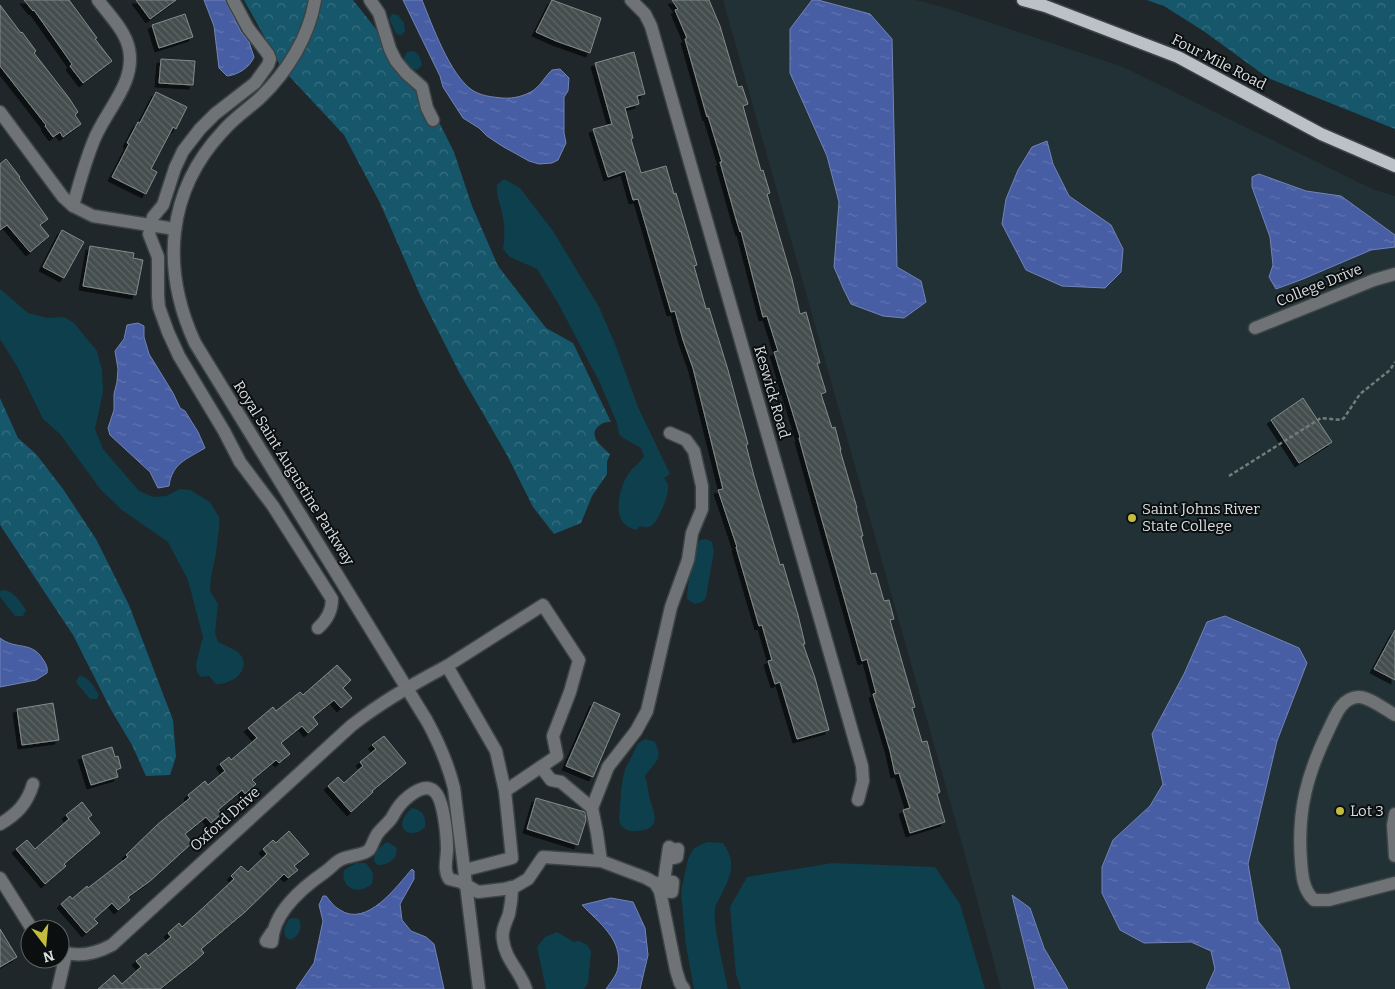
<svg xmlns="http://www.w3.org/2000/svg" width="1395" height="989" viewBox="0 0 1395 989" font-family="Bitter,serif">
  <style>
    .built { fill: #223136 }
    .green { fill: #0e3f4d }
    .forest { fill: url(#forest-crowns) }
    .water { fill: url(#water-ripples); stroke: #7384b6 }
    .building { fill: url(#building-back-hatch); stroke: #828c8d; filter: url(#shadow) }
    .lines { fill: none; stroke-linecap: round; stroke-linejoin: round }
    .minor-casing { stroke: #3d4447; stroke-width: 15 }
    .major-casing { stroke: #3d4447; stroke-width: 15 }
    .path { stroke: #747b7d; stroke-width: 2.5; stroke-dasharray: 4 2.5; stroke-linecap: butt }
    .minor { stroke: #707375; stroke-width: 12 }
    .major { stroke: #bbc1c6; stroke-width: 12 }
    .poi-dot { fill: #c3bd3e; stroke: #0c0f10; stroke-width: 2 }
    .labels { text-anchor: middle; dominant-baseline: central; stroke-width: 4; stroke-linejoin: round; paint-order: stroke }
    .street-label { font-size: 15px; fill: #d9dee0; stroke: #0c0f10 }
    .poi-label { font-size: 15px; fill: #d9dee0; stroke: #0c0f10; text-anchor: start }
  </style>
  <defs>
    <pattern id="forest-crowns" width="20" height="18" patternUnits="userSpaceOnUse" patternTransform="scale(1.25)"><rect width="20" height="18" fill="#17576b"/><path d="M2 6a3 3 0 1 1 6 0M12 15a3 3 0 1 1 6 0" fill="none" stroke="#386f80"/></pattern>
    <pattern id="water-ripples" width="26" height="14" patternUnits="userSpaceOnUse" patternTransform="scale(1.25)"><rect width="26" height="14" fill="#475da4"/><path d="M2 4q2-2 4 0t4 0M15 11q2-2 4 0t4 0" fill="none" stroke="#6174b0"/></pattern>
    <pattern id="building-back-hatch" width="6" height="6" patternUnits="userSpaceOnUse" patternTransform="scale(1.25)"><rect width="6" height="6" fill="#444d4d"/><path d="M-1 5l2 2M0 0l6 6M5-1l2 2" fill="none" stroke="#5e6666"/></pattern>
    <filter id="shadow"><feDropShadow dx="-4" dy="4" stdDeviation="0" flood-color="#0009"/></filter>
  </defs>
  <rect width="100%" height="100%" fill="#1f272a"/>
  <polygon class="built" points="723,0 916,0 949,9 1123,67 1372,189 1395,196 1395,989 1001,989 961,840"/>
  <g class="green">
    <polygon points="392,14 398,15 404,23 405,31 401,35 396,34 389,19"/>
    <path d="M414,51L419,55L422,65L417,70L410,69L404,60C405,53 407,51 414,51Z"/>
    <path d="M504,179L520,188L553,231L599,307L615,344L638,407L670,474L664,478C665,479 668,484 668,485C670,493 658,522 651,526C647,528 644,527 640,526L636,530C630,528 623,525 621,519C615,506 621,484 629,473C633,467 640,463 644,456L641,448L623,438L619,434L617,423L600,383L558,303L537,269L510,257L503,249C505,236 505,226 502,213C500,202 496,196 497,185Z"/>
    <path d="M0,289L28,313L48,318L64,317L74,323L97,351L102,370L103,392L95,429L103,449L139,491L153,497L166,496L180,489L190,490L210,502L219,517V528L216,553L211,577L210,591L218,604L215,633L218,642C226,646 237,649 242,657C250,673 229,685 216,684L209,676L201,677L197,672L196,664L203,637L188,580L168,542L122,510L101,490L60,434L43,419L18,368L0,339Z"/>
    <path d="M706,539L712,542L714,551L706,597C704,602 700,603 695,604L687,599C686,590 695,545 700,540Z"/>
    <path d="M5,590C14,592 21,602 26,610L23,616H15L0,597V591Z"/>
    <path d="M79,676C89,676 94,687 99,695L97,699H90L76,682Z"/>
    <path d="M646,739L655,742C664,760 654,762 645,776C647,782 648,789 649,796C652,809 665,830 637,831C630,832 625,830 620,824L619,819C621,803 620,786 625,770C626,765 630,761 632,756C636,748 636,742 646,739Z"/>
    <path d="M412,808C423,810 426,816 425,827C410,842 390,827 412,808Z"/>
    <path d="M387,842L396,847C399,859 388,865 378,865L374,861C374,851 380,847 387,842Z"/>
    <path d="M707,842L723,843C736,862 732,874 722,893C720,898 716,903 715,908C713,928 724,968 728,989H694L686,946L681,892L688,859L694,848Z"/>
    <path d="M356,863H366L373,873L372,884C358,896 340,888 344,870Z"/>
    <polygon points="833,863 935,867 960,904 985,989 741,989 736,975 730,907 747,877"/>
    <path d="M295,918L299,919C303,929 299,936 290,940L285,937L284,929L289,919Z"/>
    <polygon points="557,932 574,942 579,941 587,945 591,951 588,984 584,989 546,989 537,947 545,937"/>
  </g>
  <g class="forest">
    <path d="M244,0H309C302,23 295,46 280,65Z"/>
    <path d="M322,0H353L421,86L454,152L472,206L498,266L546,328L573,343L611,422C606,422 604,422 600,425C586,435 602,447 610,454L607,462V474L592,496L581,523L554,534L533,507L507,455L459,372L421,297L380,203L344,135L289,76C305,54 317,27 322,0Z"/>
    <polygon points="1147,0 1395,0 1395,129 1268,78 1205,32 1164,6"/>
    <polygon points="0,398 18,438 36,454 63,489 96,539 129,605 173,720 176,757 170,775 146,776 132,745 110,708 73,635 0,525"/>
  </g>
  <g class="water">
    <path d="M204,0H225L241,32L249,42L254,57C250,67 238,75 227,76L219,68L214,26Z"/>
    <path d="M403,0H422C432,25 450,75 472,90C481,96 492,97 502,98C513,99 525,96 534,90C541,85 546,75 552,70L560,69L569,78L568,91L564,97V133L566,143L558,160L552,163L539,164L529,161L502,146L487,136L479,128L463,118L443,87L440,76Z"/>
    <polygon points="812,0 818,0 870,14 892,39 897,267 921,281 926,302 904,318 883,316 851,304 844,290 834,267 839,202 827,156 790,73 790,29"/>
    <polygon points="1047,141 1053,164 1069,196 1111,225 1123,249 1121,272 1105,288 1062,286 1026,270 1002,224 1006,199 1018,170 1032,147"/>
    <polygon points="1259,174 1306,191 1341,196 1395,235 1395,247 1371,250 1303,279 1276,289 1269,277 1273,265 1270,237 1252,187 1252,177"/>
    <path d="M138,323L144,326V337L149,354L173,393L180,408L185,411L198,432L205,448C187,459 172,463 169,486L158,488L150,472L110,435L108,428L114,410V394L117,382L118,369L115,351L124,339L127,325Z"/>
    <polygon points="1225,616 1299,648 1307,663 1277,741 1248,864 1258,921 1280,949 1290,989 1206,989 1215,969 1211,951 1191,942 1144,943 1120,930 1102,893 1102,867 1113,840 1150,806 1163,784 1152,734 1184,674 1207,622"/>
    <path d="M0,638C15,650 31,641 42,658C46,664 48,667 47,673L36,680L0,687Z"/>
    <path d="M412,869L414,871V879L400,904L402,920L411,931L426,937L434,944L444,989H296L314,963L323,921L319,905L323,896H326C330,901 334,907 340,910C367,928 397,886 412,869Z"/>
    <polygon points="1012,895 1030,908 1044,948 1068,989 1035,989"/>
    <path d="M611,898L633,902L645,928L648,955L640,989H606C610,983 617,975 618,968C623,939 599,923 582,905Z"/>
  </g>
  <g class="building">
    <polygon points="24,0 69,0 97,38 95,39 112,61 83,83 70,66 72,64 34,10 33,11"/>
    <polygon points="136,0 176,0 150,19"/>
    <polygon points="552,0 601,18 590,53 556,41 536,32"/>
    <polygon points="672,0 709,0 720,26 738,87 742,86 748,104 743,106 761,171 763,170 770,193 767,194 792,279 800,314 806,312 820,363 817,363 826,392 821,394 832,428 835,427 841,450 840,450 857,508 856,508 863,536 861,536 871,574 876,573 884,601 889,600 894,619 890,620 915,707 912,708 922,742 927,741 940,792 937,794 945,822 910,833 903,810 910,808 899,773 895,774 890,751 873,694 876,693 867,659 862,661 856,640 807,467 799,438 800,437 774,352 778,351 767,316 763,317 741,231 740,232 736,219 720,162 722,162 708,116 707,117 685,39 687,38 675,10 678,9"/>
    <polygon points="0,5 21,33 22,32 36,51 34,53 69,98 78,112 75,115 81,124 63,137 60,132 53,137 45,126 46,125 0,66"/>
    <polygon points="185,14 193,37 159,48 152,25"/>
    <polygon points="634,52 645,94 637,96 639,104 625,108 633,138 631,139 641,173 666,166 674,194 676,193 697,265 694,266 706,309 709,308 728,370 748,444 746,445 754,476 780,565 783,564 798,615 805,644 803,644 815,678 829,730 797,739 780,682 775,684 768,661 772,660 762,625 759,626 736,547 737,547 718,490 723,489 693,368 683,340 675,311 671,312 638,199 633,200 625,171 608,177 593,129 612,124 595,63"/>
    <polygon points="161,59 195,61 193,85 159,83"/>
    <polygon points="156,92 187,107 176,129 173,127 151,169 157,172 146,194 112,177 129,144 127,143 138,122 140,123"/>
    <polygon points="6,159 20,177 19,178 48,219 40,225 49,236 30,252 7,225 0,230 0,164"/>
    <polygon points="62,230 84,242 64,278 43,267"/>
    <polygon points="90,246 134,253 133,258 143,260 136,295 83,286"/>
    <polygon points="1303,398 1332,442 1299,463 1271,420"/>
    <polygon points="1395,630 1395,680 1374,669"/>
    <polygon points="337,665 351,680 343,688 352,698 341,708 334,700 313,717 318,724 308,733 302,726 281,743 290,754 279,763 276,760 252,780 256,784 245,794 242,790 218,810 221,814 211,823 206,817 185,834 192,843 150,881 128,897 130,900 118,910 112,903 94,919 98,923 86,933 61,904 70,896 72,899 87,886 88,888 128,857 126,855 158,824 190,798 188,795 205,781 208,785 225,771 220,764 229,757 231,760 257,738 248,728 273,707 276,711 300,692 303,695"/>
    <polygon points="594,702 620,714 593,777 566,766"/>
    <polygon points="53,703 59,740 22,745 17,709"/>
    <polygon points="384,736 406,763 372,791 373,792 351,812 328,786 338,777 344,783 363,766 360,762 376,749 372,745"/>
    <polygon points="112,747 115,757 118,756 121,768 116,770 118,777 91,785 82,756"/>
    <polygon points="536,798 585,812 586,820 578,845 527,829"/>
    <polygon points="82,802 92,815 88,818 100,833 64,864 66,866 45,884 16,849 27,840 35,849 69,819 66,815"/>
    <polygon points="289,831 309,854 294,866 298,870 288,878 284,874 245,912 201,949 204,953 194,962 160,989 98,989 114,975 122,984 141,967 136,961 146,953 148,956 171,937 168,933 179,923 182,927 205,906 234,879 231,876 241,866 248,872 267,854 263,849 273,840 276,843"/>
    <polygon points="0,929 17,957 0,967"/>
  </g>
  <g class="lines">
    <g class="minor-casing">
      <g id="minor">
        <path d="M233,0L248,28L268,54L270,59L268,65L255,83L215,114L200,129L183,151L175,168L163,205L153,217L149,234L158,257V296L159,307L168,332L179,356L224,431L240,462L273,506L332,599C332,611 327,620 318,628"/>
        <path d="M315,0C309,37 287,72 260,98C248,109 234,118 223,131C166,192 161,269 195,343L427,721C439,743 448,764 454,788L479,989"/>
        <polyline points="370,0 379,13 390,49 396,61 406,73 422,87 427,108 433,120"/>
        <polyline points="631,0 645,14 651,26 862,766 863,781 858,800"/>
        <polyline points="0,112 63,197 73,206 93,216 175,229"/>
        <path d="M73,206C79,184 85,162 94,140C106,110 136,83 129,49C125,30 109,15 98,0"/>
        <polyline points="1255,328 1374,280 1395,274"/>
        <polyline points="447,666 543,605 579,660 570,692 553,736 557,756 505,791"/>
        <path d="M1395,715C1386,710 1368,696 1358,697C1341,698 1335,717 1329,729C1307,774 1297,811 1301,861C1302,875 1303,890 1314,900H1329L1395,883"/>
        <polyline points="541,767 551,780 561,782 592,808"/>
        <polyline points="1395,814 1393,825 1395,856"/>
        <path d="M0,824C17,814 27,804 33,784"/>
        <polyline points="601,861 597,833 592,808 608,767 636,731 647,711 671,607 688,560 692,533 702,509 702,486 694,451 686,440 670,433"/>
        <polyline points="0,878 32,929"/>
        <polyline points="669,884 668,887 666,888 665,884 671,884 670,890 665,890 662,884 668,881 673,882 672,892 660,891 659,883 664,881 669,847 671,848 670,858 674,858 675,850 678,849 677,857"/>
        <path d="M512,887C512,896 511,905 509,914C506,923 501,930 503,940C505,959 520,971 526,989"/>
        <path d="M272,932L266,941L272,942C273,912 302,888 325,872C331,868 334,863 340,860C349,855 362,856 369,850C373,845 374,838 378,833C382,828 387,824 391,819C393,816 395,812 397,809C403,800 423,781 434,791C444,799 447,837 447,849C447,860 443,869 449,879L461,882L478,892L504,889L516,886L528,879L543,857L601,861L646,878L655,883L660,891L676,970L680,983L684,989"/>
        <path d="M60,951C78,958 95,954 112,945L351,726C381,702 413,684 447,666L496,751L505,791L512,858L465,870"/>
        <polyline points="58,989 66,954"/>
      </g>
    </g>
    <g class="major-casing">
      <polyline id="major" points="1023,0 1045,6 1178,57 1321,134 1395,166"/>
    </g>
    <polyline class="path" points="1229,476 1321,418 1341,420 1344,418 1360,394 1390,370 1395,362"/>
    <use href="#minor" class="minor"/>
    <use href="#major" class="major"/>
  </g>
  <g class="poi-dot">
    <circle cx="1132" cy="518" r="5"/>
    <circle cx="1340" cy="811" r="5"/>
  </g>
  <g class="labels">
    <g class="street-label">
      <text transform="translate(1219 62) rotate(27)">Four Mile Road</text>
      <text transform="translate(1319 285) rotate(-22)">College Drive</text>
      <text transform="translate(772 392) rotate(74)">Keswick Road</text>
      <text transform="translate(294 473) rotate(58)">Royal Saint Augustine Parkway</text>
      <text transform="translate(225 819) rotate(-42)">Oxford Drive</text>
    </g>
    <g class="poi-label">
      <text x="1142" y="509">Saint Johns River<tspan x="1142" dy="17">State College</tspan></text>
      <text x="1350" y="811">Lot 3</text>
    </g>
  </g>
  <g transform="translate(45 944) rotate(164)"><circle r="24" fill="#0c0f10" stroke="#5e6263"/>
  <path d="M0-4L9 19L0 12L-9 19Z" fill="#c3bd3e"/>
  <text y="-8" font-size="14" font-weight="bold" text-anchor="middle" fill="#d9dee0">N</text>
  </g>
</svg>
